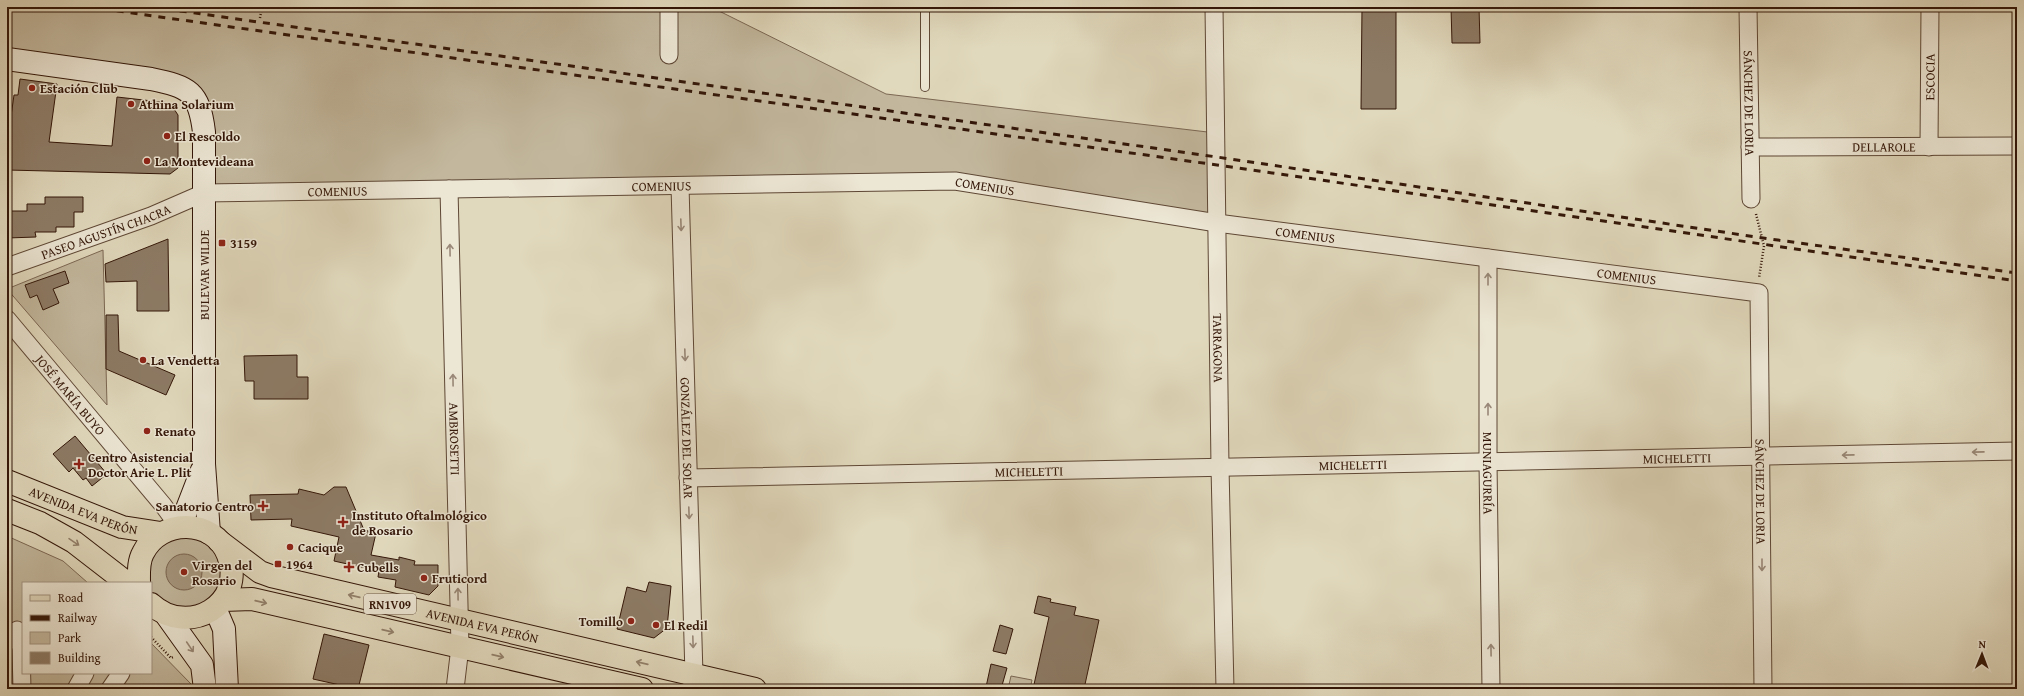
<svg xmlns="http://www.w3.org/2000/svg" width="2024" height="696" viewBox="0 0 2024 696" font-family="'Gentium Book Plus',serif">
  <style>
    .green { fill: #c3b89e; stroke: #7b6753 }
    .water { fill: #a6977f; stroke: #78634f }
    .building { fill: #8d7b66; stroke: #331608 }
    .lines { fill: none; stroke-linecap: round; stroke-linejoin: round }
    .lane-casing { stroke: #5e4735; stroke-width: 10 }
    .street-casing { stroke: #5e4735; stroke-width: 19 }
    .secondary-casing { stroke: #331608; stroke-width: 24 }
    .primary-casing { stroke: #331608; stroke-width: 24 }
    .path { stroke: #331608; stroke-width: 2.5; stroke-dasharray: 1 2; stroke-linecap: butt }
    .lane { stroke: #ece6d4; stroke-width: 8 }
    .street { stroke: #ece6d4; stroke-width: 17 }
    .secondary { stroke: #ece6d4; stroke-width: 22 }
    .primary { stroke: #e1d9bd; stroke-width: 22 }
    .rail { stroke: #331608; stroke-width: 3; stroke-dasharray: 7 7; stroke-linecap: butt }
    .oneway { stroke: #998878 }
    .oneway2 { stroke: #93816c }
    .poi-dot { fill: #8f2418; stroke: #ece6d4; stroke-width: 1.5 }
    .labels { text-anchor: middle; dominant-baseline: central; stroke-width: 3; stroke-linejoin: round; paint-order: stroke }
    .shield { fill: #ece6d4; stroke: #6a5445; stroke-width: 1 }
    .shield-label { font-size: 12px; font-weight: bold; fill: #331608 }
    .street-label { font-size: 13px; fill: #331608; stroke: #ece6d4 }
    .poi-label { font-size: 13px; font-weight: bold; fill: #331608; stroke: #ece6d4; text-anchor: start }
  </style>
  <rect width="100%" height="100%" fill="#e1d9bd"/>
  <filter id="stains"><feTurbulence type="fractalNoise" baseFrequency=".005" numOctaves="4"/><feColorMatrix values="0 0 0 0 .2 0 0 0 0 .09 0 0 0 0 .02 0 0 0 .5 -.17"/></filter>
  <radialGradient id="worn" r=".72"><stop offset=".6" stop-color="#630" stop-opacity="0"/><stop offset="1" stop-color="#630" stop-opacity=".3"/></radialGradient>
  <g class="green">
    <polygon points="7,7 711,7 886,94 1216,133 1217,223 955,181 204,193 196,99 7,59"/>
    <polygon points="103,250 107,405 7,289"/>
    <polygon points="195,527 232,570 199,617 151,604 151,583 139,583 143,553"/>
    <polygon points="7,536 63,561 88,583 23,583 23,673 151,673 151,643 191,684 191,689 7,689"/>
    <polygon points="1011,676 1032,680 1030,689 1008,689"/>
  </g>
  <circle class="water" cx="184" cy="572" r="18"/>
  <g class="building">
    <polygon points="1362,7 1396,7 1396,109 1361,109"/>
    <polygon points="1451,7 1479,7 1480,43 1452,43"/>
    <polygon points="20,79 57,84 49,142 112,146 117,97 170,103 178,115 178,168 170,174 7,170 7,145 14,95 18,95"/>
    <polygon points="45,197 83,197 83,212 74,212 74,227 56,227 56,232 35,232 36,237 7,238 8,211 27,211 27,204 45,204"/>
    <polygon points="168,239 169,311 137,311 137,281 106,282 105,264"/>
    <polygon points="65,271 69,283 53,289 59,303 43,310 37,295 30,298 25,285"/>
    <polygon points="106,315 118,315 119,351 175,375 166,395 106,369"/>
    <polygon points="297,355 297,377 308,377 308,399 254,399 254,381 245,381 244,356"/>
    <polygon points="75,436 107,474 92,486 86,478 83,480 73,468 69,472 53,454"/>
    <polygon points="334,487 346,487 364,530 376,533 371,555 399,560 399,557 415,561 414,565 438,565 438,586 429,595 395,587 396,580 378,577 379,571 334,561 339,537 291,526 292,519 251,520 250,495 298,494 299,489 324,495"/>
    <polygon points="649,582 671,586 667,628 654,638 617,629 627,587 646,592"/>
    <polygon points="1038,596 1051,599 1050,602 1076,607 1074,615 1099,620 1084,689 1033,689 1049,617 1034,613"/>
    <polygon points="1000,625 1013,629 1006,654 993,651"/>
    <polygon points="324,634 369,645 358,689 313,679"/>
    <polygon points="991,664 1007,668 1001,689 986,687"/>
  </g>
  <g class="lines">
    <g class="lane-casing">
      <polyline id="lane" points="925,7 925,87"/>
    </g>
    <g class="street-casing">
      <g id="street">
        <polyline points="669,7 669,55"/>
        <path id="s1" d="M1214,7L1220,467L1225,689"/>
        <path id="s2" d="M1748,7L1751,199"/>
        <path id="s3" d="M1750,147L2017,146"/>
        <path id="s4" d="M1929,147L1930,7"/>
        <path id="s5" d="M680,186L694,675L691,689"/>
        <path id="s6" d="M449,189L460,647L455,689"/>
        <path id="s7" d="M1488,258V462L1491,689"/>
        <path id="s8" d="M7,267L151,216L204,193L955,181L1217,223L1759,293L1763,689"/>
        <path id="s9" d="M7,319L163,505L179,527"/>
        <path id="s10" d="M688,478L2017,451"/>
        <polyline points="17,630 21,649 22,689"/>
        <polyline points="76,689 85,673"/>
        <polyline points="110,689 121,673"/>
      </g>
    </g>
    <g class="secondary-casing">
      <g id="secondary">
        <path d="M7,59L151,79C189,87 199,91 204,132V464L209,533"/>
        <polyline points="180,527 202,470"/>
        <polyline points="215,608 224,629 227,689"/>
        <polyline points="167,616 202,665 205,689"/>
      </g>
    </g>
    <g class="primary-casing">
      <g id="primary">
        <path id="s11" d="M7,481L122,527L161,533"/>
        <polyline points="7,510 40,523 74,542 127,583"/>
        <path id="s12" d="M219,541L260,572L271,576L755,689"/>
        <path d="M139,583C139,573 138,562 143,553C160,518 214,518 228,555C247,604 188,638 151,604"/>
        <polyline points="223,600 252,599 642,689"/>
      </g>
    </g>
    <g class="path">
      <polyline points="260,18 262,7"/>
      <polyline points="1756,214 1764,246 1759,278"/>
      <polyline points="151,637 171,658 173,657"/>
    </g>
    <use href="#lane" class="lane"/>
    <use href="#street" class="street"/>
    <use href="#secondary" class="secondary"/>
    <use href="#primary" class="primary"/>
    <g class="rail">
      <polyline points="89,7 1217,165 2017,281"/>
      <polyline points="152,7 1217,157 1763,238 2017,273"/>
    </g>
  </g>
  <defs><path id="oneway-shaft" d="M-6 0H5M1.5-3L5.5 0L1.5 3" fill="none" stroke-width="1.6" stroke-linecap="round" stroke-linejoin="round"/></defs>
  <g class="oneway">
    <use href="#oneway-shaft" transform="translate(681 225) rotate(88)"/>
    <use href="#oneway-shaft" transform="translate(450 250) rotate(-91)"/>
    <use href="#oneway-shaft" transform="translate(1488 279) rotate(-90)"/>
    <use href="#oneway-shaft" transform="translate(685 355) rotate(88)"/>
    <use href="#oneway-shaft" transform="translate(453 380) rotate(-91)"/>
    <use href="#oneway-shaft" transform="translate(1488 409) rotate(-90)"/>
    <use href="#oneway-shaft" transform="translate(1978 452) rotate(179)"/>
    <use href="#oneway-shaft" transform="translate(1848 455) rotate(179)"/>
    <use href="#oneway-shaft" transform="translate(689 513) rotate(88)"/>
    <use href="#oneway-shaft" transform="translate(1762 565) rotate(90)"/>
    <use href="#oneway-shaft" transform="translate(458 594) rotate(-91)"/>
    <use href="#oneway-shaft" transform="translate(693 642) rotate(88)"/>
    <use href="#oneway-shaft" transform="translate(190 647) rotate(56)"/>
    <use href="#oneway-shaft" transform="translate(1491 650) rotate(-91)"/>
  </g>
  <g class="oneway2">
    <use href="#oneway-shaft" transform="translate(74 542) rotate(34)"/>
    <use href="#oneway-shaft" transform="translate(354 596) rotate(-167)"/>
    <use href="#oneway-shaft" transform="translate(261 602) rotate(13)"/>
    <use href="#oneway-shaft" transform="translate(388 631) rotate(13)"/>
    <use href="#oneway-shaft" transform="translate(498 656) rotate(13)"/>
    <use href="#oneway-shaft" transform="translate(642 663) rotate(-167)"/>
  </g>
  <g class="poi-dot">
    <circle cx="32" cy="88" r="4"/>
    <circle cx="131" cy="104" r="4"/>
    <circle cx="167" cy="136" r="4"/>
    <circle cx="147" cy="161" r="4"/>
    <rect x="218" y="239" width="8" height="8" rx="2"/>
    <circle cx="143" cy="360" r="4"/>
    <circle cx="147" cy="431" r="4"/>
    <path d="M77 458h4v4h4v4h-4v4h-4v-4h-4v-4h4z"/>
    <path d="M261 500h4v4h4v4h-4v4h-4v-4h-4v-4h4z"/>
    <path d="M341 516h4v4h4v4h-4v4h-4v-4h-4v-4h4z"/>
    <circle cx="290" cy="547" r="4"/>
    <rect x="274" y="560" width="8" height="8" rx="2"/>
    <path d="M347 561h4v4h4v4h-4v4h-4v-4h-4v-4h4z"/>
    <circle cx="184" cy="572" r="4"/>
    <circle cx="424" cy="578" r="4"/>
    <circle cx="631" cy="621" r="4"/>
    <circle cx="656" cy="625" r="4"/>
  </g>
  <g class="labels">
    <rect class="shield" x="364" y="594" width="52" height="20" rx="3"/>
    <g class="shield-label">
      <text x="390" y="604">RN1V09</text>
    </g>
    <g class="street-label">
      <text stroke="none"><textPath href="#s4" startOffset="70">ESCOCIA</textPath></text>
      <text stroke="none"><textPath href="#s2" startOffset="96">SÁNCHEZ DE LORIA</textPath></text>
      <text stroke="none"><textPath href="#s3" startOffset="134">DELLAROLE</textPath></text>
      <text stroke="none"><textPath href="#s8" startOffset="668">COMENIUS</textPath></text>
      <text stroke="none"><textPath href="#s8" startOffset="992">COMENIUS</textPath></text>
      <text stroke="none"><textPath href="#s8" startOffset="344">COMENIUS</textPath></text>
      <text stroke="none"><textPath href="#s8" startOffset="105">PASEO AGUSTÍN CHACRA</textPath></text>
      <text stroke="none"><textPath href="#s8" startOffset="1316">COMENIUS</textPath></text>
      <text transform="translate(204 275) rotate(-90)">BULEVAR WILDE</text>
      <text stroke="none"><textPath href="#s8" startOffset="1640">COMENIUS</textPath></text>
      <text stroke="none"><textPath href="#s1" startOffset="341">TARRAGONA</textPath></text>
      <text stroke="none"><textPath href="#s9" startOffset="99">JOSÉ MARÍA BUYO</textPath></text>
      <text stroke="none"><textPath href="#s5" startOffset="252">GONZÁLEZ DEL SOLAR</textPath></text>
      <text stroke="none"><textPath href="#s6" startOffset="250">AMBROSETTI</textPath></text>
      <text stroke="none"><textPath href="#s10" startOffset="989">MICHELETTI</textPath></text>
      <text stroke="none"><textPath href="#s10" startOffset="665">MICHELETTI</textPath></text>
      <text stroke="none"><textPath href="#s10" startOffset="341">MICHELETTI</textPath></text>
      <text stroke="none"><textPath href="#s7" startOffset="215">MUNIAGURRÍA</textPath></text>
      <text stroke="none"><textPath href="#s8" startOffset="1972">SÁNCHEZ DE LORIA</textPath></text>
      <text stroke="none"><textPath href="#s11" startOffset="82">AVENIDA EVA PERÓN</textPath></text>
      <text stroke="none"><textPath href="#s12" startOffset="280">AVENIDA EVA PERÓN</textPath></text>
    </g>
    <g class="poi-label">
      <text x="40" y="88">Estación Club</text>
      <text x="139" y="104">Athina Solarium</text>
      <text x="175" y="136">El Rescoldo</text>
      <text x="155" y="161">La Montevideana</text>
      <text x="230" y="243">3159</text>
      <text x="151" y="360">La Vendetta</text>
      <text x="155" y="431">Renato</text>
      <text x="88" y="457">Centro Asistencial<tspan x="88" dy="15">Doctor Arie L. Plit</tspan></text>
      <text x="254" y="506" text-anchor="end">Sanatorio Centro</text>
      <text x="352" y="515">Instituto Oftalmológico<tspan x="352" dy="15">de Rosario</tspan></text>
      <text x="298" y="547">Cacique</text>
      <text x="286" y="564">1964</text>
      <text x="192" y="565">Virgen del<tspan x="192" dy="15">Rosario</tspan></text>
      <text x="357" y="567">Cubells</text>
      <text x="432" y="578">Fruticord</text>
      <text x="623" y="621" text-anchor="end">Tomillo</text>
      <text x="664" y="625">El Redil</text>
    </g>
  </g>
  <rect width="2024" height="696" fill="none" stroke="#e1d9bd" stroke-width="24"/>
  <rect x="8" y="8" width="2008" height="680" fill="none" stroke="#331608" stroke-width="2"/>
  <rect x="12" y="12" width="2000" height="672" fill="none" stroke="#331608"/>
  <rect x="22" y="582" width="130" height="92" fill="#ece6d4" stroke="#a29382"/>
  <rect x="30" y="595" width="20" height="6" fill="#e1d9bd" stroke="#a29382"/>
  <text x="58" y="602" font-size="12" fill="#331608">Road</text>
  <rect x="30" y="615" width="20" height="6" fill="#331608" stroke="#a29382"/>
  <text x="58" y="622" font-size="12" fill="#331608">Railway</text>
  <rect x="30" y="632" width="20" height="12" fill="#c3b89e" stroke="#a29382"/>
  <text x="58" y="642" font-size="12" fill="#331608">Park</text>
  <rect x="30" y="652" width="20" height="12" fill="#8d7b66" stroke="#a29382"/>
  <text x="58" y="662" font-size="12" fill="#331608">Building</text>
  <g transform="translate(1982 654) rotate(1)" stroke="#ece6d4" stroke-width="3" paint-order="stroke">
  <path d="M0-3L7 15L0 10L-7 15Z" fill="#331608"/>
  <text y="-6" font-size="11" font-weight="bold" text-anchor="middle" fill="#331608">N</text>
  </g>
  <rect width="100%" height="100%" filter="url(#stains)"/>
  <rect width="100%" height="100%" fill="url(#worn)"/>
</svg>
